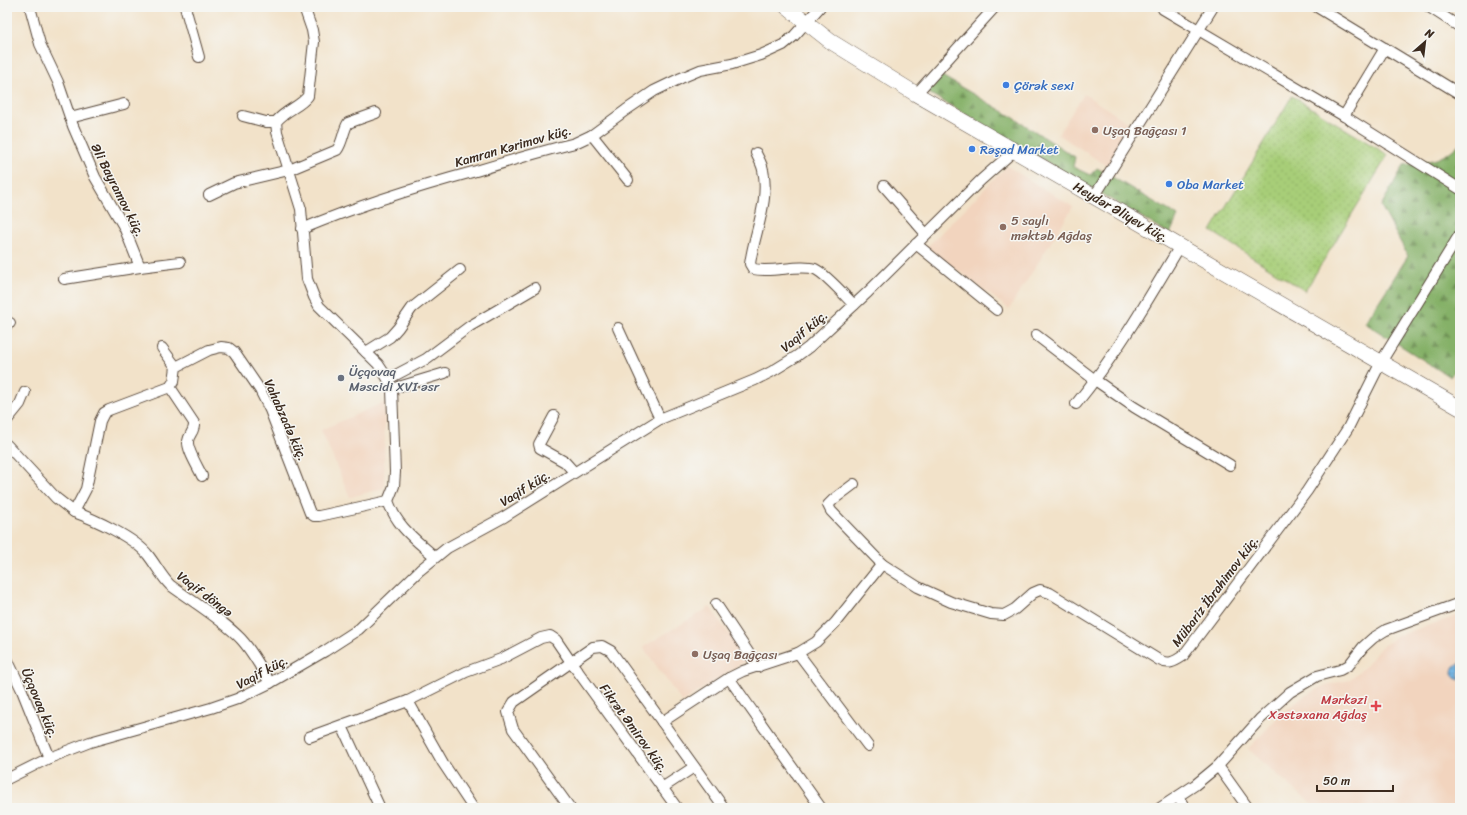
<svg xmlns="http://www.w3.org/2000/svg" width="1467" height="815" viewBox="0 0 1467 815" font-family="Sriracha,sans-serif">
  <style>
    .built { fill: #f2d4be }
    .green { fill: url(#green-dots); stroke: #717c4b }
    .forest { fill: url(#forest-firs); stroke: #606e43 }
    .water { fill: url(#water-rules); stroke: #546e80 }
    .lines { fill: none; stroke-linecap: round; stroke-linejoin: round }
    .minor-casing { stroke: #564638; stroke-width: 12 }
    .secondary-casing { stroke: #564638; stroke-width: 16 }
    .minor { stroke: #fff; stroke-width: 10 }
    .secondary { stroke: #fff; stroke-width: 15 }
    .shop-dot { fill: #3f7fe0; stroke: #f6f6f2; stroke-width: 1.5 }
    .education-dot { fill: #8d6e63; stroke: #f6f6f2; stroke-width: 1.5 }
    .worship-dot { fill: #6b7280; stroke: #f6f6f2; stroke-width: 1.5 }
    .health-dot { fill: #e0444e; stroke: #f6f6f2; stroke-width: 1.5 }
    .labels { text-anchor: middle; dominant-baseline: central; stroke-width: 3; stroke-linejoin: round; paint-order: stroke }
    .shop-label { font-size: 13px; fill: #366cbe; stroke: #f6f6f2; text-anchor: start }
    .education-label { font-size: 13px; fill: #785e54; stroke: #f6f6f2; text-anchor: start }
    .street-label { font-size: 13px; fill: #3b2a1e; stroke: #f6f6f2 }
    .worship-label { font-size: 13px; fill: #5b616d; stroke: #f6f6f2; text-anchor: start }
    .health-label { font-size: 13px; fill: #be3a42; stroke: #f6f6f2; text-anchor: end }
  </style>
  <defs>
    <pattern id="green-dots" width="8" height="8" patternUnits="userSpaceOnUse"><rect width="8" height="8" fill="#a7ce78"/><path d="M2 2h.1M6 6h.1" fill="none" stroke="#91b167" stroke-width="1.8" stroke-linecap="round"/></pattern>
    <pattern id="forest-firs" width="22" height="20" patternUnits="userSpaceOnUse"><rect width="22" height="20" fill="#85b168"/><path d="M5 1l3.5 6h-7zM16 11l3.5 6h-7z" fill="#6e9055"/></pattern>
    <pattern id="water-rules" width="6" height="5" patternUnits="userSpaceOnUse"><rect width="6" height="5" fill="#6cb1e2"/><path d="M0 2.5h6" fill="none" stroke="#5a90b7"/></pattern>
  </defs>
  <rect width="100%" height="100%" fill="#f6f6f2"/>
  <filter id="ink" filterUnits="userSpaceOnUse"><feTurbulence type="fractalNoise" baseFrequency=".025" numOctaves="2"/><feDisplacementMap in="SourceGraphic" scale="8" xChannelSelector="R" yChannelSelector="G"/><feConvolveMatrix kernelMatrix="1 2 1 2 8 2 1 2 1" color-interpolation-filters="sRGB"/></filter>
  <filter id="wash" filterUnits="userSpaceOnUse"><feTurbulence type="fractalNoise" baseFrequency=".012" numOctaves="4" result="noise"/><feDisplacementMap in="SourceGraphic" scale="16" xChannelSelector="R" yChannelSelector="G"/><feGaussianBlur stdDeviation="0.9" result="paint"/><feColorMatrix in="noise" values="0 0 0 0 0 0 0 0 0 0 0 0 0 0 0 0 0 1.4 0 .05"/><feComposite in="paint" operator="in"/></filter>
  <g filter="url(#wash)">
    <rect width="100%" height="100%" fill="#f2e2c9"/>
    <g class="built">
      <polygon points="1084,94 1132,125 1107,166 1058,134"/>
      <polygon points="1007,166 1073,207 1009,309 927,247"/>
      <polygon points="385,402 384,488 350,497 321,430"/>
      <polygon points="710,607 747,660 682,702 643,647"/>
      <polygon points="1460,615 1460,808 1316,808 1248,749 1279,716 1303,697 1326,685 1349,680 1367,665 1380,648 1397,636"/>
    </g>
    <polygon class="green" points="1292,96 1388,155 1305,291 1211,231"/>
    <g class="forest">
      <polygon points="942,76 1011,116 1075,157 1073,167 1090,175 1097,168 1178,216 1170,234 927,92"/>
      <path d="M1460,143V362L1450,377L1365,323L1408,256L1381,206L1404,165C1429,161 1441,162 1460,143Z"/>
    </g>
    <path class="water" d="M1460,663V680C1452,679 1450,672 1454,666Z"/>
  </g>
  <g filter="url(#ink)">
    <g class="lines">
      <g class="minor-casing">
        <g id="minor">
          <polyline points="30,7 40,44 58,82 73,126 95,177 124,227 140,267 64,279"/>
          <polyline points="185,7 199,57"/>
          <path d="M304,7L312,30L314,42L308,96C300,107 285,110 276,122L277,132L301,209L307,279L314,297L319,306L378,364L388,379L392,389L395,472L394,486L388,501C397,527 415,539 435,557"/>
          <polyline points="1317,7 1460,94"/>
          <polyline points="1429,7 1460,27"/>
          <polyline points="1163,9 1344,116 1460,189"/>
          <polyline points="916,94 995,7"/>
          <polyline points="243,116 266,122 276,122"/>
          <polyline points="1344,116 1385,48"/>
          <polyline points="70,118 124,104"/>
          <polyline points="592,135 628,180"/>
          <path d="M756,153C758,158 762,164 763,170C770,201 754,233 750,264L753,269C772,273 800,264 815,269C826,274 845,296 854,305"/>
          <polyline points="884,186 926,234"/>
          <path d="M209,195L234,183L289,170L337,150C343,142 343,131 348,123L376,113"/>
          <polyline points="1094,197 1213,7"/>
          <path d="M302,229C359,205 417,187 476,171C509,161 542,151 575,143L592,135L626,110L654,91L681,78L700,70L732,64L761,55L783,45L794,36L820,7"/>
          <polyline points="916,244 997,310"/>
          <polyline points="140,267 180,262"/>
          <polyline points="7,323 10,323"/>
          <polyline points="618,328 660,419"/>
          <polyline points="1036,335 1095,380 1134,407 1230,465"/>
          <polyline points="162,348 176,367"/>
          <polyline points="366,352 390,337 398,328 412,308 460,270"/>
          <polyline points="388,379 426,359 470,326 535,288"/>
          <path d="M170,387L194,423C195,431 189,434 188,441C187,450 198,467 202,476"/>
          <polyline points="392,389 445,373"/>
          <path d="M1076,404C1116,355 1148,300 1180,246"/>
          <polyline points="554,416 539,444 540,448 565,462 574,472"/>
          <polyline points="7,420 20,404 25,392"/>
          <polyline points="7,445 56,498 74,512 86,489 100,421 104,413 109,410 170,387 174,381 176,367 209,350 221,347 229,348 234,352 260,390 270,410 310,513 314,516 319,516 388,501"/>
          <polyline points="854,484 834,499 828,505 831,511 882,564"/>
          <path d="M74,512C94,519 135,538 148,555C156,565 161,576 170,585C193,602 222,619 241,639C253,652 261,668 270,683"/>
          <polyline points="716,604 758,667"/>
          <polyline points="798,653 868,746"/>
          <polyline points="7,659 21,688 49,758"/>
          <polyline points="729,678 821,808"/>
          <polyline points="408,701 443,763 473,808"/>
          <path d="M662,722L729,678L743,671L798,653L816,642L835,623L882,564L918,587L951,602L991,614L1004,615L1015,609L1033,593L1040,590L1050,593L1159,660C1169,665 1174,662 1183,656L1307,491L1348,428L1381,362L1460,234"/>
          <polyline points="342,726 380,808"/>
          <polyline points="309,737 408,701 466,672 501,659 541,638 550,636 556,640 571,662 677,808"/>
          <polyline points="1218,766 1248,808"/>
          <polyline points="7,779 49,758 90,742 211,708 237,699 270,683 325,651 359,629 420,570 447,548 504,517 660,419 755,380 771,372 797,356 809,347 868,292 981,180 1015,150"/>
          <polyline points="662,788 694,767"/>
          <polyline points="1178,797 1185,808"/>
          <polyline points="570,808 513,729 508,712 514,702 593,647 602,646 611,651 724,808"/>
          <polyline points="1160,808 1195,785 1218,766 1260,719 1290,692 1317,676 1340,670 1349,665 1363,647 1373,638 1386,630 1460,603"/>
        </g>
      </g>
      <g class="secondary-casing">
        <polyline id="secondary" points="787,7 830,41 916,94 1460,408"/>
      </g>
      <use href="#minor" class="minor"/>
      <use href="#secondary" class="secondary"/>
    </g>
  </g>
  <g class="shop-dot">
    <circle cx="1006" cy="85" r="4"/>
    <circle cx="972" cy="149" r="4"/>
    <circle cx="1169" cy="184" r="4"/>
  </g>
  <g class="education-dot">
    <circle cx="1095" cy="130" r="4"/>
    <circle cx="1003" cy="227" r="4"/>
    <circle cx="695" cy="654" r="4"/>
  </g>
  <circle class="worship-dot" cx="341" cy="378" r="4"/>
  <path class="health-dot" d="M1374 700h4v4h4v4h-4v4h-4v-4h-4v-4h4z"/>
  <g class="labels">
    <g class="shop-label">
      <text x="1014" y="85">Çörək sexi</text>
      <text x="980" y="149">Rəşad Market</text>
      <text x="1177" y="184">Oba Market</text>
    </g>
    <g class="education-label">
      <text x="1103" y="130">Uşaq Bağçası 1</text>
      <text x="1011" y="220">5 saylı<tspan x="1011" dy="15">məktəb Ağdaş</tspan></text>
      <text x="703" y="654">Uşaq Bağçası</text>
    </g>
    <g class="street-label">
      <text transform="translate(513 146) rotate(-16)">Kamran Kərimov küç.</text>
      <text transform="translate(118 190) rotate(63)">Əli Bayramov küç.</text>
      <text transform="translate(1121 212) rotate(30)">Heydər Əliyev küç.</text>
      <text transform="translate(804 331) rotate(-40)">Vaqif küç.</text>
      <text transform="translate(286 420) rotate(66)">Vahabzadə küç.</text>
      <text transform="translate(525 488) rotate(-32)">Vaqif küç.</text>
      <text transform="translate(1215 591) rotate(-53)">Mübariz İbrahimov küç.</text>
      <text transform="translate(205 594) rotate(37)">Vaqif döngə</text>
      <text transform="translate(262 672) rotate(-28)">Vaqif küç.</text>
      <text transform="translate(40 703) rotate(67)">Üçqovaq küç.</text>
      <text transform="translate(634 728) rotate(54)">Fikrət Əmirov küç.</text>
    </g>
    <g class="worship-label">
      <text x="349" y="371">Üçqovaq<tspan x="349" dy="15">Məscidi XVI əsr</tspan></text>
    </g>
    <g class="health-label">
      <text x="1367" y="699">Mərkəzi<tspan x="1367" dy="15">Xəstəxana Ağdaş</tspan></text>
    </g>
  </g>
  <rect width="1467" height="815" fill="none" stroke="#f6f6f2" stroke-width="24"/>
  <g transform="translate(1425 42) rotate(28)" stroke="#f6f6f2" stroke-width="3" paint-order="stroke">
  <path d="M0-3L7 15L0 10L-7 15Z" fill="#3b2a1e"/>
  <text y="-6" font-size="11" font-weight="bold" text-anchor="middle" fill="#3b2a1e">N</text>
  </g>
  <path d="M1317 785v6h76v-6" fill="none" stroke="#3b2a1e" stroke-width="2"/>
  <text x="1323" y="785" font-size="12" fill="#3b2a1e" stroke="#f6f6f2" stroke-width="3" paint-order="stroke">50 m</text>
</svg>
